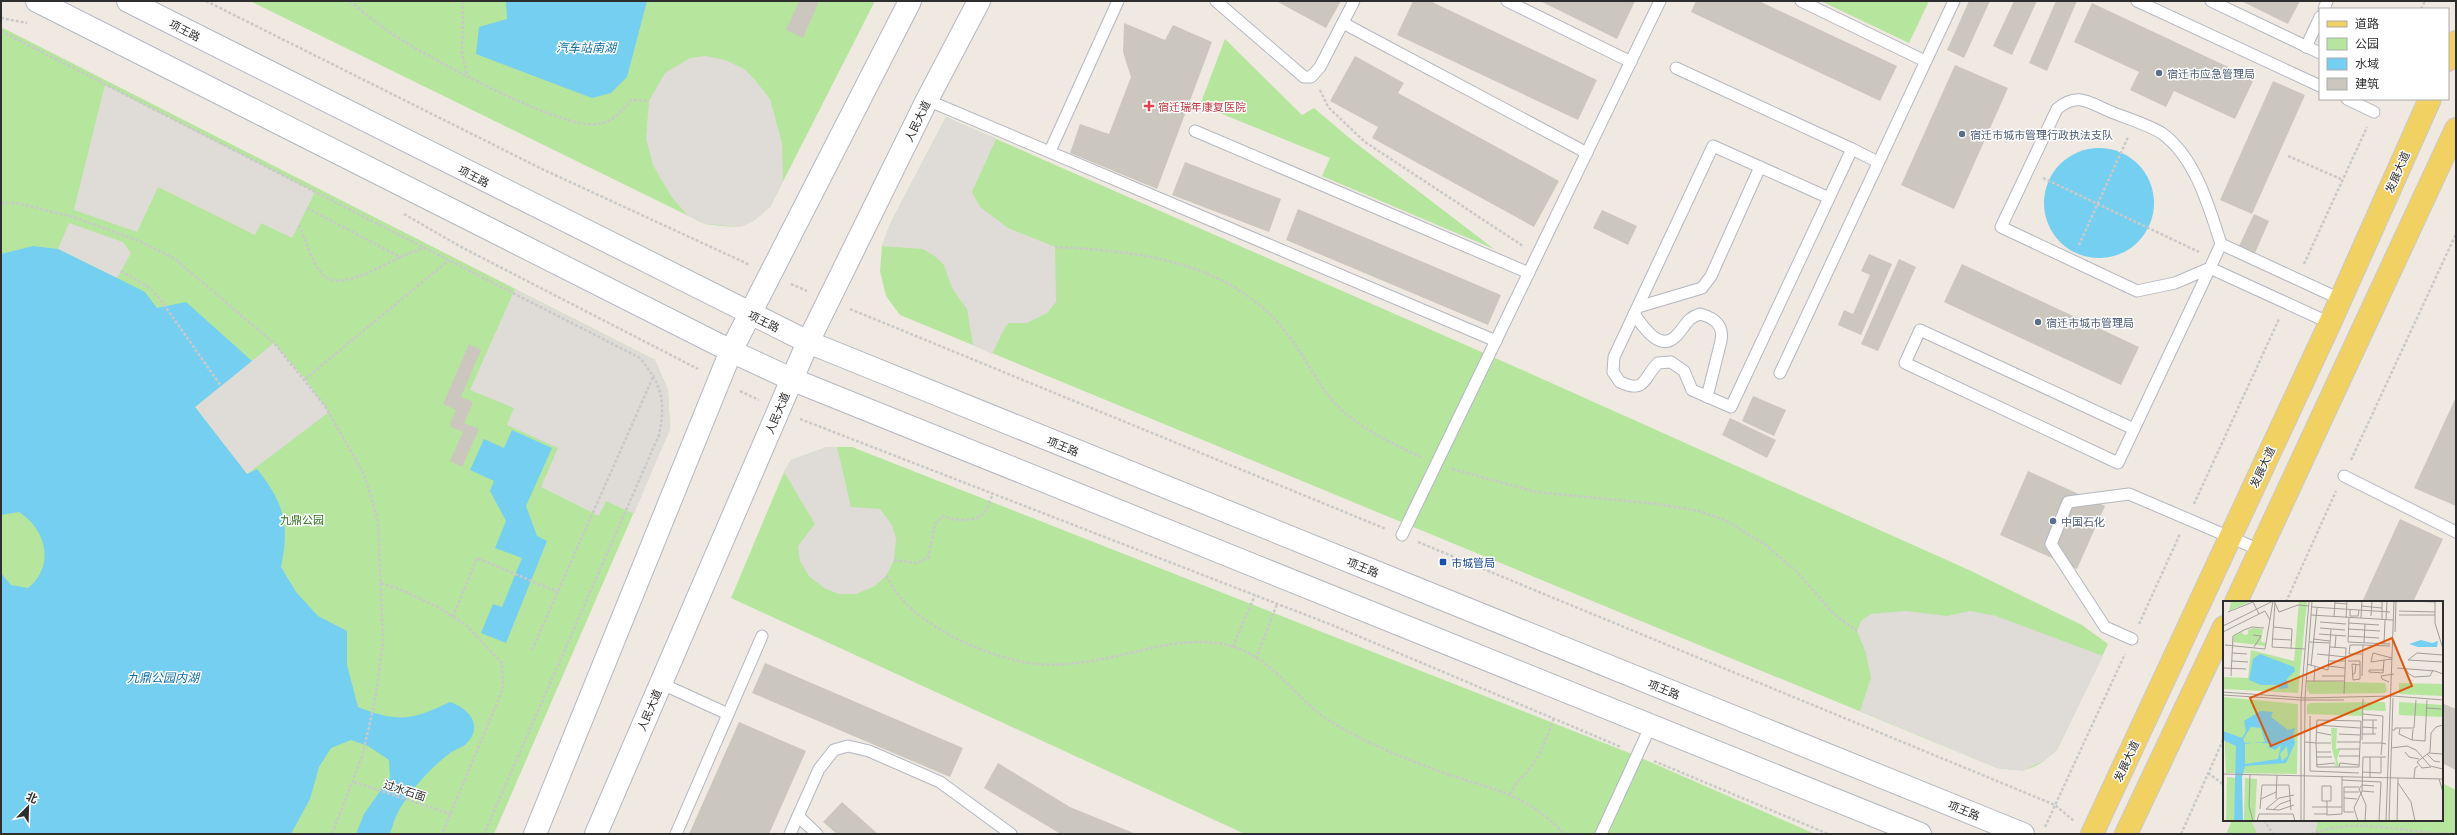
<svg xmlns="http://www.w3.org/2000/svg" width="2457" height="835" viewBox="0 0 2457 835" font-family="Commissioner,'Noto Sans SC',sans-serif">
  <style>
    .green { fill: #b6e59e }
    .plaza { fill: #dfdcd8 }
    .water { fill: #75cff0 }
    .building { fill: #cbc7bf }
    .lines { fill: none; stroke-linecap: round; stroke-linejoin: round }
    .lane-casing { stroke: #b4b7c1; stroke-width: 13 }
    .secondary-casing { stroke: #b4b7c1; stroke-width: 24 }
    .primary-casing { stroke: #c9c9c9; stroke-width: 24 }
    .path { stroke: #c9c9c9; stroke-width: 2.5; stroke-dasharray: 3 2; stroke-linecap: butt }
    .lane { stroke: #fff; stroke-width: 11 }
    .secondary { stroke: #fff; stroke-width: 22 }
    .primary { stroke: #f2d163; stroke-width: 22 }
    .service-dot { fill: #5c6f8a; stroke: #fff; stroke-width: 1.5 }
    .health-dot { fill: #e0444e; stroke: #fff; stroke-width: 1.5 }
    .transit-dot { fill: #1a4fb4; stroke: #fff; stroke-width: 1.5 }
    .labels { text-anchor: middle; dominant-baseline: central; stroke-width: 3; stroke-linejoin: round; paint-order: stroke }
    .street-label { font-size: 11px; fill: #2e2e2e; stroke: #fff }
    .service-label { font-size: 11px; fill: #4e5e75; stroke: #fff; text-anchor: start }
    .health-label { font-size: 11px; fill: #be3a42; stroke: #fff; text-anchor: start }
    .park-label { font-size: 11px; fill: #2c6e1b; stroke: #fff }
    .transit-label { font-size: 11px; fill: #164399; stroke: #fff; text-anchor: start }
    .water-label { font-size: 12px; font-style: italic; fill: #0d6fa3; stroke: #fff }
    .inset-road { fill: none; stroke: #a29e99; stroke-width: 1 }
    .view { fill: #df570e; fill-opacity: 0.15; stroke: #df570e; stroke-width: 2 }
    .inset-edge { fill: none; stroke: #2e2e2e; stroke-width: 2 }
  </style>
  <rect width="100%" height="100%" fill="#efe9e1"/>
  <g class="green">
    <path d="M250,1H875L770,207C744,230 738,228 705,224Z"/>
    <polygon points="1821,1 1929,1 1909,43"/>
    <polygon points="1,27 655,360 668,390 670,429 494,834 1,834"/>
    <polygon points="1225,39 1302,115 1314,108 1353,141 1494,249 1322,176 1330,158 1200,105"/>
    <path d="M946,117L1493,357L1969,570L2082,625L2108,644L2057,750C2033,771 2027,772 1997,768L900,315L886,296L880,271L882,246L890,224Z"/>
    <polygon points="827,447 852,447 1632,754 1815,834 1245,834 731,598 784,472 791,460"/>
    <polygon points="2442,783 2456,790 2456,834 2226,834 2232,820 2442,820"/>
  </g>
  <g class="plaza">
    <polygon points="705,56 725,60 744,69 755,80 770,99 782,143 783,182 770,207 754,221 741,227 705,224 688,216 671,196 653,165 646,139 649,101 665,73 690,58"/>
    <polygon points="105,85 315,192 292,238 261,223 255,235 158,187 137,232 74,210"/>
    <polygon points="946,117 996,139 972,192 980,207 1008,228 1055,247 1056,302 1047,313 1027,323 1009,323 1004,329 992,354 973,345 967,309 952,288 944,265 936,257 923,249 882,246 890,224"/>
    <polygon points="69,223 123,242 131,253 117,278 58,249"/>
    <polygon points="515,289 655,360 668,390 670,429 634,514 606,501 599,516 541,487 558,448 507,425 514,408 470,390"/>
    <polygon points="274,343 305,379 329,412 247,474 195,407"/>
    <polygon points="827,447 837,447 851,507 880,509 892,525 896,539 894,560 886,576 875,586 856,594 839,594 824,588 809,576 800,561 798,546 815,524 784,472 791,460"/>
    <polygon points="1906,611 1947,616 1970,611 1996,616 2103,656 2057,750 2045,760 2023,771 1997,768 1860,711 1871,678 1866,653 1857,631 1861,621 1871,614"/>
    <polygon points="2251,820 2318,820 2315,834 2257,834"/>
  </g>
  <g class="water">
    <polygon points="506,1 647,1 627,77 611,93 592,98 476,54 479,27 507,19"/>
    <circle cx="2099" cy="203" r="55"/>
    <path d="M33,246L58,249L117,278L145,292L157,308L186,302L252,361L195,407L247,474L257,469C284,503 290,524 281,567L296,592L318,616L347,631V665L358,707C398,723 412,720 450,702C468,708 484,725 467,743C463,748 454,749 449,754C431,767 407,794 397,814C394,820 392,828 390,834H356L364,814L390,777L389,760L368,746L351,740L331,748L319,767L310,799L291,834H1V573L11,585L28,588C55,566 47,530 19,512L1,515V254Z"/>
    <polygon points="512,430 552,448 526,506 537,536 547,541 506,643 481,633 493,604 502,607 522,558 495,548 506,521 490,491 494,481 470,470 484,439 504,448"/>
  </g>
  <g class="building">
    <polygon points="799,1 819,1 803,38 786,30"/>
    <polygon points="1276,1 1341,1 1326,28"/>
    <polygon points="1413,1 1430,1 1597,80 1578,120 1397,35"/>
    <polygon points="1540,1 1635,1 1617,39"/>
    <polygon points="1696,1 1759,1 1897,66 1880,101 1691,12"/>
    <polygon points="1969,1 1990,1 1964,58 1947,50"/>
    <polygon points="2014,1 2037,1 2012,55 1993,46"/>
    <polygon points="2056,1 2077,1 2047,71 2029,63"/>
    <polygon points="2241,1 2300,1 2288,24"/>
    <polygon points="2092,3 2254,79 2235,119 2174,91 2166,107 2130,90 2139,72 2074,42"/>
    <polygon points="1124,23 1165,40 1173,25 1212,42 1157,189 1070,153 1080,124 1109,134 1131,77 1123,52"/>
    <polygon points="1355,56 1404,83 1398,93 1559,181 1534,227 1372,138 1378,127 1330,101"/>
    <polygon points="1955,65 2008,88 1954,209 1901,185"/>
    <polygon points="2273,81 2305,95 2252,214 2220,200"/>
    <polygon points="1185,162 1281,199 1269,232 1172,195"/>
    <polygon points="1298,209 1501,295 1488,325 1286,240"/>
    <polygon points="1602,210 1637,226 1628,245 1593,228"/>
    <polygon points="2254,214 2269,221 2255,253 2239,246"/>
    <polygon points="1869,254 1892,264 1861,335 1838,325 1844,310 1853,314 1870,275 1861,271"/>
    <polygon points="1899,259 1916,267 1878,351 1861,344"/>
    <polygon points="1962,264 2139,347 2121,385 1944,302"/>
    <polygon points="469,344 481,350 461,397 473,402 464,423 479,429 462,467 450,461 463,432 449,426 456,410 443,404"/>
    <polygon points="1753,396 1786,410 1774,436 1742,421"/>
    <polygon points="2456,397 2456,506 2414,488"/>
    <polygon points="1730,418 1776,440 1767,458 1722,435"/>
    <polygon points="2028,471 2105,506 2077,569 2000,535"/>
    <polygon points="2400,519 2443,539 2413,602 2362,602"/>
    <polygon points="765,663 963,748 950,777 752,693"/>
    <polygon points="2442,703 2456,709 2456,770 2442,763"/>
    <polygon points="739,722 806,751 769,834 689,834"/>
    <polygon points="998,763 1070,807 1136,834 1059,833 984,788"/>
    <polygon points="842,802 878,834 837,834 823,822"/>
  </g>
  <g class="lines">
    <g class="lane-casing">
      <g id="lane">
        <polyline points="1216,1 1304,77 1311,77 1320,67 1354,1"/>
        <polyline points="1507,1 1631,62"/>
        <polyline points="1801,1 1925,61"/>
        <polyline points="2137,1 2320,86"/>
        <polyline points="2211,1 2320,53"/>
        <polyline points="2324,9 2327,1"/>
        <polyline points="1343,23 1587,153"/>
        <polyline points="2306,47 2320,17"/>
        <path d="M1676,68L1852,149L1731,407L1692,390L1684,371L1671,362L1658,363C1643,378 1646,394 1620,382L1613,372L1614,357L1713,146L1827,197"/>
        <polyline points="2347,99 2374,112"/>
        <polyline points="927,100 1496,341"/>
        <polyline points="1195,131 1529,273"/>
        <polyline points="1852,149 1878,162"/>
        <polyline points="1050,151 1118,1"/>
        <polyline points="2221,244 2340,299"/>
        <polyline points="1638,307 1702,288 1711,276 1760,167"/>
        <path d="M1634,314C1642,325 1659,352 1675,337C1685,328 1686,318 1700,314C1715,318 1724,325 1721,341L1707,397"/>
        <polyline points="1780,373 1954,1"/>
        <path d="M2134,429L1920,330L1905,363L2118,463L2210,268L2221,244C2209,207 2196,159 2163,134C2150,125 2125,118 2109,111C2088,102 2077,92 2057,109L2001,227L2137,291L2175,283L2210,268L2330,323"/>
        <polyline points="2344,476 2456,532"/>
        <polyline points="1402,535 1660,1"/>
        <polyline points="2132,639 2105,627 2051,544 2068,502 2129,494 2260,550"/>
        <polyline points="660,683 728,714"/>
        <polyline points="798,816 817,834"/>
        <polyline points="676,834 762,636"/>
        <polyline points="790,834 819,769 834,750 848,746 869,751 940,782 1011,834"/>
        <polyline points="1601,834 1651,725"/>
      </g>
    </g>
    <g class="secondary-casing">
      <g id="secondary">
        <polyline points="37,1 731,351 791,379 1920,834"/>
        <polyline points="128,1 808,342 2023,834"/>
        <polyline points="535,834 731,351 910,1"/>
        <polyline points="596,834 808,342 927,100 979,1"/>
      </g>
    </g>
    <g class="primary-casing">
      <g id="primary">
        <polyline points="2448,60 2456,42"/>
        <polyline points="2236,602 2456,129"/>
        <polyline points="2092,834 2330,323 2430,99"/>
        <polyline points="2126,834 2224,627"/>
      </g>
    </g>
    <g class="path">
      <polyline points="206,1 542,169 750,265"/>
      <path d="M350,1C362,11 375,22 388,31C419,53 565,132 598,124C614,121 621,112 631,100L649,101"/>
      <polyline points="463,1 462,53 467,76"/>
      <polyline points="2421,9 2425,1"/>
      <polyline points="1,18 27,23"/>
      <path d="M1,31L640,358C662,385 666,401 659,435L484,834"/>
      <polyline points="1320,90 1328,107 1365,142 1523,246"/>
      <polyline points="2288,156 2343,180"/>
      <polyline points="2043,178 2199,252"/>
      <polyline points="1,203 17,203 73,217 139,241 175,259 274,343 325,406 364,474 378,521 383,643 375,700 362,757 332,834"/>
      <polyline points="307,208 400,257 424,248"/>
      <polyline points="404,214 463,248 698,369"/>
      <path d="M299,225C306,240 311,262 323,275C340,292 383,265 400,257"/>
      <polyline points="2079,245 2128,137"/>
      <path d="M1055,247C1136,251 1223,260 1280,325C1301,348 1313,377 1332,400C1355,426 1391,443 1421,457"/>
      <polyline points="2304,264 2367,127"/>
      <polyline points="121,271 150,288 160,299 221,386"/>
      <polyline points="791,284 807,291"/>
      <polyline points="850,309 1386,529"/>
      <polyline points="305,379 449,260"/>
      <polyline points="740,391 759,400"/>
      <polyline points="800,419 1332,625 1621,747"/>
      <polyline points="2351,460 2456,234"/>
      <polyline points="1452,469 1536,492 1658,504 1699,511 1725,520 1766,545 1798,573 1834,614 1857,631"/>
      <polyline points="2194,504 2279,319"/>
      <polyline points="1418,542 2055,805 2074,821"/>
      <path d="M894,560L917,563L928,558L935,524L943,516C953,520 974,523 983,514C987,509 990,500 993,494"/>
      <path d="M886,576C891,583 895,592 901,598C931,632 992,659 1037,664C1057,666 1078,663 1098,660C1142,652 1186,634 1231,646C1275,658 1299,705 1338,726C1368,743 1403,758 1436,770C1487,789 1525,791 1564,834"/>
      <polyline points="381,583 404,591 438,607 467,626 502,663 503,689 442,834"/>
      <polyline points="2286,602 2336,491"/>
      <polyline points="453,617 477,558 558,592"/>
      <polyline points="2139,624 2180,534"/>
      <polyline points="1233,647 1255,595"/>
      <polyline points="532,650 654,375"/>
      <polyline points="1256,659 1277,604"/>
      <polyline points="1654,761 1828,834"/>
      <polyline points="2208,773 2224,785"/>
      <polyline points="354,782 451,814"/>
      <path d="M1510,794C1517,780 1522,778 1531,767C1542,753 1547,735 1554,718"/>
      <polyline points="2264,820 2273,834"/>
      <polyline points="2045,827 2125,654"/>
      <polyline points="2181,834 2224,738"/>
      <path d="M2311,834C2360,816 2406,834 2456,834"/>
    </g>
    <use href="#lane" class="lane"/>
    <use href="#secondary" class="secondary"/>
    <use href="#primary" class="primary"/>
  </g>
  <g class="service-dot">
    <circle cx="2159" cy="73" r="4"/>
    <circle cx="1962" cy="134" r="4"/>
    <circle cx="2038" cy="322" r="4"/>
    <circle cx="2053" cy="521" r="4"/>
  </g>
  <path class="health-dot" d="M1147 100h4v4h4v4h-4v4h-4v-4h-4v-4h4z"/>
  <rect class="transit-dot" x="1439" y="558" width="8" height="8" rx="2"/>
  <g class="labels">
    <g class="street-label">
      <text transform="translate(185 30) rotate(27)">项王路</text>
      <text transform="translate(917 121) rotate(-64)">人民大道</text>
      <text transform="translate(2397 172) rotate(-66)">发展大道</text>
      <text transform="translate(474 176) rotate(27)">项王路</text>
      <text transform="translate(764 321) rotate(26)">项王路</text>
      <text transform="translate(777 413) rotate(-67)">人民大道</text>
      <text transform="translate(1063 446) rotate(22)">项王路</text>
      <text transform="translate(2262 467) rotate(-65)">发展大道</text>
      <text transform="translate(1363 567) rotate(22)">项王路</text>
      <text transform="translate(1664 689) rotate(22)">项王路</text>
      <text transform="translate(649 710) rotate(-67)">人民大道</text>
      <text transform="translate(2126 761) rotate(-65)">发展大道</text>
      <text transform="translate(405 790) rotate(18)">过水石面</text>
      <text transform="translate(1964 810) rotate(22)">项王路</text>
    </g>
    <g class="service-label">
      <text x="2167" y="73">宿迁市应急管理局</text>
      <text x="1970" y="134">宿迁市城市管理行政执法支队</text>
      <text x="2046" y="322">宿迁市城市管理局</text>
      <text x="2061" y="521">中国石化</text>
    </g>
    <g class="health-label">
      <text x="1158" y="106">宿迁瑞年康复医院</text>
    </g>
    <g class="park-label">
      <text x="302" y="519">九鼎公园</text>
    </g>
    <g class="transit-label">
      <text x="1451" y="562">市城管局</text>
    </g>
    <g class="water-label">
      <text x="586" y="47">汽车站南湖</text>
      <text x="163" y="677">九鼎公园内湖</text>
    </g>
  </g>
  <g transform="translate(2223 601)">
    <rect width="220" height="220" fill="#efe9e1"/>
    <path d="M8,0H29L6,10ZM76,0H84L75,92L0,88V76L25,77L28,49L71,60ZM30,27L40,28L38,41L43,42L42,45L10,41L11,35L19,31L21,34L25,33V29ZM84,80L162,82L164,90L161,92L87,93L84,89ZM176,82L220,83V95L176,93ZM0,96L75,103L74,173L3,172ZM162,101L163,110L139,109V115L84,113V104L87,102ZM176,101L220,104V116L176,114ZM108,127H114L113,147L117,149L114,158L116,165H111L113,162L109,148ZM4,176L13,177L11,220H3ZM22,177L34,178L32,220H21Z" fill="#b6e59e"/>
    <path d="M198,39L209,42L215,40L214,46H195L186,43ZM37,53L71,66L72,70L64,78L65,87L56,88V84H38L26,79L30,58ZM37,110L50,111L48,116L65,129L72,127L70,134L72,142L63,162L22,165L19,176L20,220H11L13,145L0,139V130L19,137L23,130L21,120ZM28,126L38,127L42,141L22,142L20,138ZM34,141L47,143L45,146L52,149L58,144L55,158L22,163V143ZM64,145L65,155L59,160L57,153Z" fill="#75cff0" fill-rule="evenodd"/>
    <path class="inset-road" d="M184,0L212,1M212,0V22L220,48M30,1L36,13M52,1L49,46L82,48M52,2L56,11L75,4L86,5M112,2L124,3M138,5L159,7M89,6L167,11M127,9V15H135L136,9M176,10L212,11M5,11L30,1M88,14L170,19M176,14H212M148,15L149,0M111,16L112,0M123,17L124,0M126,17L125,41L167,43M138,17L139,0M159,19V0M163,19L164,0M97,21L123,23M126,22L156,24M0,25L50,0M51,26L69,28L68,48M97,27L122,29M125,28L157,30M21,29L29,26L41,27M0,31L42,10L47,19M172,31L173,0M96,33L123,35M30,34L38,35L31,46M125,35L156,37M50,38L68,39M90,38L107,40M86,41L107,42M141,42L142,23M161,43L162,19M2,44L42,48L50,0M107,46L123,47L121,93M112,47L113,34M9,52L24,53M94,53L123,56M139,53H126L127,44H140M220,54L194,52L185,59L220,61M169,57L150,52L148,61L169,58M9,60L25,61M105,60H123M125,60H137V78L130,79L129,63L137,64M84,63L105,69L108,28M88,65L94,7M105,65L122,67M1,67L23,68M174,67L212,70L220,73M183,68L185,72L191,76L207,75L210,69M161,69H146V71L160,72L161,59M129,74L132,72L133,63M8,75L10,35L21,29M99,75H122M139,75L140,44L167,45M83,80H122M91,80L92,65M166,81L159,78L158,75L171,73M0,91L82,97L170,95L220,99M0,94L78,99H121M204,107L218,108M87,115V170L136,172M139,119H154M93,124L137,127M139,126L154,127M177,127L176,133L189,139M190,128L189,139L202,140L204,99M169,129H172V127H191L193,99M93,131L108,134M116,133L137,134M139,133H153M150,133V119M139,139L140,98M82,141L93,142L94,166H136L138,120L94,119L93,142H108M114,141H137M139,142H159L160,115L140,113M168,147L184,145L193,149L207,165L220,168M115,148H137M93,151H108M182,151L186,156L196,158M206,152L219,153M204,153L211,160L217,161M158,154L159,142L163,143M0,155V168M116,155H136M93,156H109M93,164L112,162M116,166L117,162L136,164M208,166L199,167L194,161L207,151L208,132L213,126L220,124M139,171L158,172V156M0,173L220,178M27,174L26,205L30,220M147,176V156M191,177L192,167L195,165M216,178L220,191M119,179L158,181L156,220M175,182L188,201L192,220M139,190L151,191M121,191H136M121,197L134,198M38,198L53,191M53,198L54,174M104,200H99V185H108V200H104V214L119,213V175M71,204L56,209L43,208L56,197L71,194M89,206H119M37,208L39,184H66L68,209M50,209L57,203L68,199M131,211H121V186H136M91,213H104M34,220L36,213H70L72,220M78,220V99L86,0M81,220L82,97L89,0M135,220L131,207L139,190L140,156H163M142,220L143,204L136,188L139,184L151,185M163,220L171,0M166,220L170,97M174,220L175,177"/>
    <path class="view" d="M169,37L189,85L48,145L27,97Z"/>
    <rect width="220" height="220" class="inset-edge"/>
  </g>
  <rect width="2457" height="835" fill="none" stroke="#2e2e2e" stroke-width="4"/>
  <rect x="2319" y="8" width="130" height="92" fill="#ffffff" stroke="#ababab"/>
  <rect x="2327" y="21" width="20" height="6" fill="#f2d163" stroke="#ababab"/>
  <text x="2355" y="28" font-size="12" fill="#2e2e2e">道路</text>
  <rect x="2327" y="38" width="20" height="12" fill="#b6e59e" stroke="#ababab"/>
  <text x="2355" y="48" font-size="12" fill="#2e2e2e">公园</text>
  <rect x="2327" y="58" width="20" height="12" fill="#75cff0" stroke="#ababab"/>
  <text x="2355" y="68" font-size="12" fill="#2e2e2e">水域</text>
  <rect x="2327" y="78" width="20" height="12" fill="#cbc7bf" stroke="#ababab"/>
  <text x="2355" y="88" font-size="12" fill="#2e2e2e">建筑</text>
  <g transform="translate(28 807) rotate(23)" stroke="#ffffff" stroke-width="3" paint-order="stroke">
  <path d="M0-3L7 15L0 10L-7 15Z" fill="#2e2e2e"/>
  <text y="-6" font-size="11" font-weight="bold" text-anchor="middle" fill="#2e2e2e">北</text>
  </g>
</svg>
